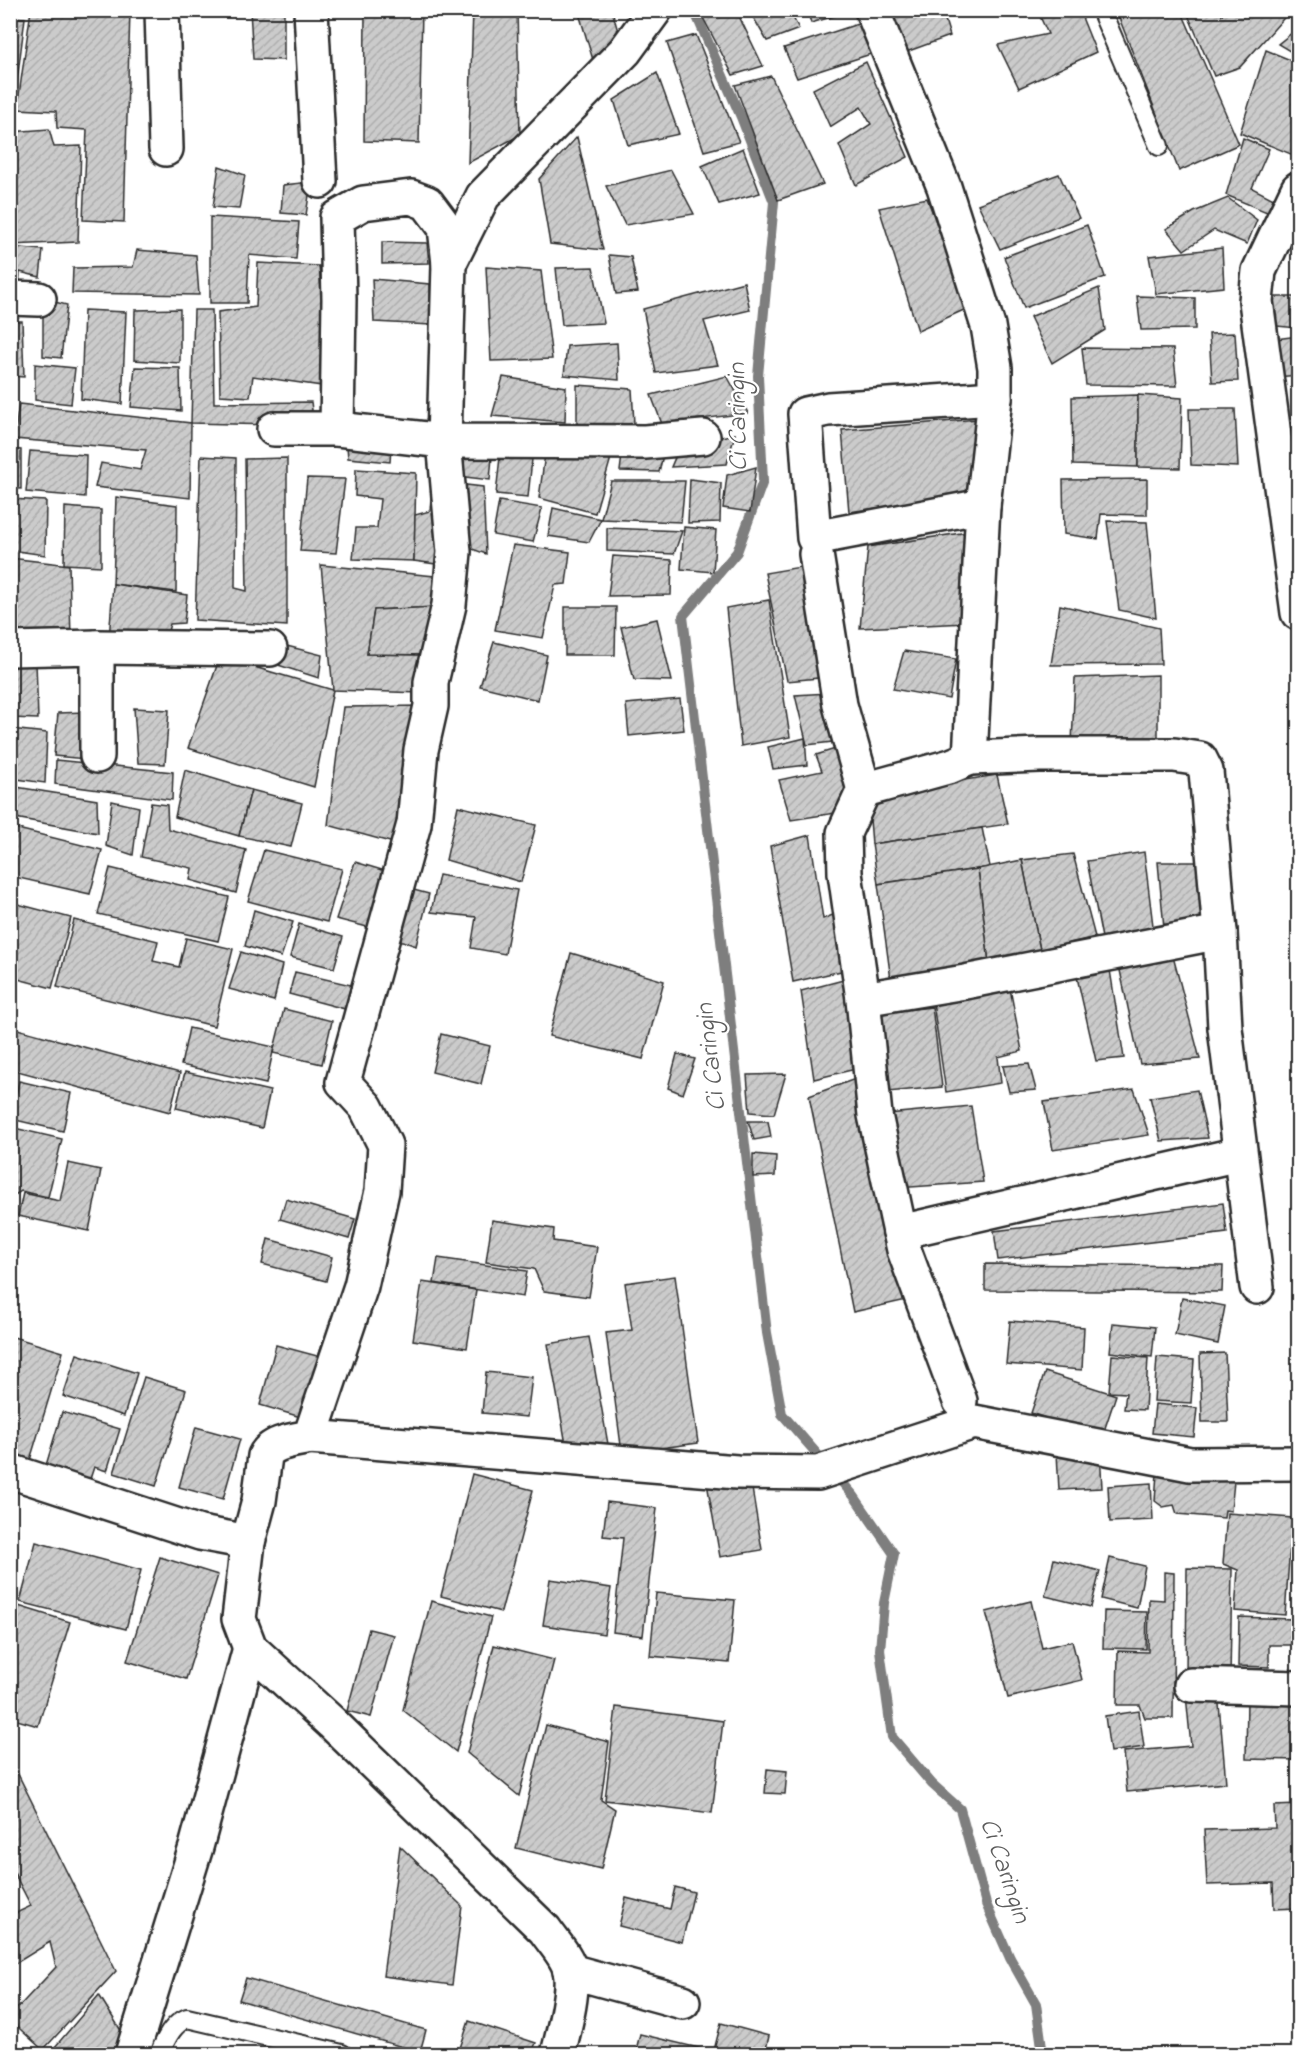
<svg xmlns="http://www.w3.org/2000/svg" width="1309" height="2065" viewBox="0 0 1309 2065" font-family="'Indie Flower',sans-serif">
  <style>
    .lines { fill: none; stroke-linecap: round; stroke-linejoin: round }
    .stream { stroke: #7e7e7e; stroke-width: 10 }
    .building { fill: url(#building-hatch); stroke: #2b2b2b; stroke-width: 1.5 }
    .lane-casing { stroke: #2b2b2b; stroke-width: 22 }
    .street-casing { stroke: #2b2b2b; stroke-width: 38 }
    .lane { stroke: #fff; stroke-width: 18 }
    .street { stroke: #fff; stroke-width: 33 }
    .labels { text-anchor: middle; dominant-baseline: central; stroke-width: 4.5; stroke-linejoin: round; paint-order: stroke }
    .water-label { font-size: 26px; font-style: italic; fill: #5c5c5c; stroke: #fff }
  </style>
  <defs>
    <pattern id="building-hatch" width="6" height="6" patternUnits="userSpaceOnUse" patternTransform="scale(1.5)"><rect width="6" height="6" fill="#cbcbcb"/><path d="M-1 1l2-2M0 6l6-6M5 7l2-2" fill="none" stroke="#aeaeae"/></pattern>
  </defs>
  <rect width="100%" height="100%" fill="#fff"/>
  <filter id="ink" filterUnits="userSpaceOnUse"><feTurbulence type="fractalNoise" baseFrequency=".0167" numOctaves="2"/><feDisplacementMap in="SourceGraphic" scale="12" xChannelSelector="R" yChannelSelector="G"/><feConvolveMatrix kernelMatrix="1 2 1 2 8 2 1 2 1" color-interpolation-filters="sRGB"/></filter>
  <g filter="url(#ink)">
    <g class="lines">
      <polyline class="stream" points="694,10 741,117 774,202 758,376 763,481 737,552 683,616 767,1333 782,1414 854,1496 894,1554 884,1603 880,1650 892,1737 932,1784 960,1809 986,1904 1010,1958 1036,2004 1043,2054"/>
    </g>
    <g class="building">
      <polygon points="31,10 130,10 124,222 83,220 87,130 57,128 56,111 17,109"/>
      <polygon points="250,10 284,10 284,60 253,59"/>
      <polygon points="365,10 422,10 419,143 364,141"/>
      <polygon points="473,10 517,10 520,135 468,163"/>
      <polygon points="578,10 612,10 622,46 593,60"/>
      <polygon points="699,10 736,10 763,66 733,75"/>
      <polygon points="749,10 789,10 799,29 767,41"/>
      <polygon points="807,10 855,10 811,23"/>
      <polygon points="890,10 942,10 950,36 906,52"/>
      <polygon points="1037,10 1079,10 1096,52 1019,88 998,45 1048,34"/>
      <polygon points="1116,10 1181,10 1239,144 1179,171"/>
      <polygon points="1186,10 1220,10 1222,15 1227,10 1291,10 1240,67 1214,76"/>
      <polygon points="10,17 25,18 17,81 10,80"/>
      <polygon points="867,21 877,52 797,78 784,48"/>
      <polygon points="1298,28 1298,56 1278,44"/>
      <polygon points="696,35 739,142 704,151 667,43"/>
      <polygon points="1266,50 1298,63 1298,157 1240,133"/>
      <polygon points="866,62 908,157 856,185 839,145 871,124 861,107 830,127 813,89"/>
      <polygon points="657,73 679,134 628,145 614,100"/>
      <polygon points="771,76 823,184 778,200 735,85"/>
      <polygon points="49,129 54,147 81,146 78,242 10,245 10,132"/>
      <polygon points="577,137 603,250 550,244 539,179"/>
      <polygon points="1243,138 1269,149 1252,188 1283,204 1279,217 1226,195"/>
      <polygon points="743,148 760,193 719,204 702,166"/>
      <polygon points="219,166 245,175 239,209 213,207"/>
      <polygon points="671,170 694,214 625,225 606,186"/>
      <polygon points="1059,174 1079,218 1000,249 978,204"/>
      <polygon points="311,182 306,215 281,213 283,185"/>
      <polygon points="927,198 968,308 918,331 879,208"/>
      <polygon points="1228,198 1257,220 1247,244 1214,230 1184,250 1166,229 1194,212"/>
      <polygon points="210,217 299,222 296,259 249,255 247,303 210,303"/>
      <polygon points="1087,225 1105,277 1024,308 1004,257"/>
      <polygon points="382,242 427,243 429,263 382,264"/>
      <polygon points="10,247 43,250 40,277 20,272 19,287 10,286"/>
      <polygon points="1222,248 1224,287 1156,294 1149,256"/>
      <polygon points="137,250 196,255 199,295 72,293 73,268 133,267"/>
      <polygon points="609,255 631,257 638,292 616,294"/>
      <polygon points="258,263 319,266 329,387 253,376 250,397 220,395 218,312 256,307"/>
      <polygon points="486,267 541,271 552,359 491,361"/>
      <polygon points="593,267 604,323 562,325 556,268"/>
      <polygon points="372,279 430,284 431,325 374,322"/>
      <polygon points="744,282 750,310 704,321 718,365 656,373 643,309"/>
      <polygon points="1099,288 1105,330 1052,363 1030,317"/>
      <polygon points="1137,296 1195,298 1195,329 1141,330"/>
      <polygon points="1265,297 1298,297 1298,328 1266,325"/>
      <polygon points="43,299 67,305 61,358 43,356"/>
      <polygon points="180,309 180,363 134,360 135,310"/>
      <polygon points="84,310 126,312 122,404 81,399"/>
      <polygon points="194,310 212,310 214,403 311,402 314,426 191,423"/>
      <polygon points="10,321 22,321 24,377 10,376"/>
      <polygon points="1235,333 1238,381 1212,382 1209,334"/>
      <polygon points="1298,336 1298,375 1277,377 1276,339"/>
      <polygon points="617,343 619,380 564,375 567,346"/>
      <polygon points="1082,348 1173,349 1177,386 1086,385"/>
      <polygon points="35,364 75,368 71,404 35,400"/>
      <polygon points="135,367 180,368 181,411 131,407"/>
      <polygon points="727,376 748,413 662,424 651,395"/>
      <polygon points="503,377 566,387 565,422 492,416"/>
      <polygon points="577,385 632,389 634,424 577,424"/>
      <polygon points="1138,395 1138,467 1073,465 1072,397"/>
      <polygon points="1138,395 1182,398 1180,468 1138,467"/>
      <polygon points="19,404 191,423 190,498 95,487 101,463 140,470 146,450 14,439"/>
      <polygon points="1189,409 1235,409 1238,467 1191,465"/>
      <polygon points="979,419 975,494 849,512 842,430"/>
      <polygon points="735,434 727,464 671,467 680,446"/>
      <polygon points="347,446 391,448 390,462 348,458"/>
      <polygon points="546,447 613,451 595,513 539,498"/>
      <polygon points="665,447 659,472 620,471 623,448"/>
      <polygon points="10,449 21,450 21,489 10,488"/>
      <polygon points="30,451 86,455 85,497 26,492"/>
      <polygon points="454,453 492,457 490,480 457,476"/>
      <polygon points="201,456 236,458 235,588 247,591 245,459 287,458 287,626 195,620"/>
      <polygon points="500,457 532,459 528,497 496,494"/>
      <polygon points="756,467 750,512 723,508 727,475"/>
      <polygon points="356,469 416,473 414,561 353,559 356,528 377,528 380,499 355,496"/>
      <polygon points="307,478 345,479 336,553 300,551"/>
      <polygon points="690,479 721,483 720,522 688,523"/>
      <polygon points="1147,479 1147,515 1101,514 1098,539 1064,534 1063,480"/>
      <polygon points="611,481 685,481 681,522 601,519"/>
      <polygon points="432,484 444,565 414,561 415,515 430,511"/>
      <polygon points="458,484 483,487 486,554 464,546"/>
      <polygon points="116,497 177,505 176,592 113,584"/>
      <polygon points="10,499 46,501 45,555 10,550"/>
      <polygon points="499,501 542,508 533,542 493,535"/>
      <polygon points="65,507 101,510 101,566 64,564"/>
      <polygon points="553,508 601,519 589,542 548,536"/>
      <polygon points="1107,521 1147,522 1156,618 1119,610"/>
      <polygon points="684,527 716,530 713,572 681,569"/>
      <polygon points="607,528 682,531 674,554 607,551"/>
      <polygon points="975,531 967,623 860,628 868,547"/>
      <polygon points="513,545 570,552 566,584 555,585 543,638 495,630"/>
      <polygon points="613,556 672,560 671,595 608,596"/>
      <polygon points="10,558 69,565 71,639 10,638"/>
      <polygon points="321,565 445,577 437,607 374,610 367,654 429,655 421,693 333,690"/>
      <polygon points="806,566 829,677 787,681 765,573"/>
      <polygon points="113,584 187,595 184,623 170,624 167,634 109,640"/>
      <polygon points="769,600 790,737 741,746 726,608"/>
      <polygon points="1060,605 1159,628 1161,664 1051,665"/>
      <polygon points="437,607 429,655 367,654 374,610"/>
      <polygon points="565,607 616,607 615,655 565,655"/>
      <polygon points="657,619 672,681 634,680 621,627"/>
      <polygon points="494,642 547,655 538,700 480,686"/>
      <polygon points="283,645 322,655 319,678 278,665"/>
      <polygon points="904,651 956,659 949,699 893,689"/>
      <polygon points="220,657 333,690 314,787 188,748"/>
      <polygon points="10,663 36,663 38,719 10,718"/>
      <polygon points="1158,675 1158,737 1072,743 1075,678"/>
      <polygon points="828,693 841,741 807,745 795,695"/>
      <polygon points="680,699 684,730 629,736 626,704"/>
      <polygon points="424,706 401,845 328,825 343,707"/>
      <polygon points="134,708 169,710 165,764 138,763"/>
      <polygon points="86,712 86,759 54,756 58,713"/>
      <polygon points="10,729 47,733 45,783 10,778"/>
      <polygon points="805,738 807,765 773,769 768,747"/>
      <polygon points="845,746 848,811 791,820 779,780 822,771 816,755"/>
      <polygon points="56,760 173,772 172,800 55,784"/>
      <polygon points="185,770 251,790 239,836 175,817"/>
      <polygon points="997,775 1008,824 872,844 868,795"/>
      <polygon points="10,786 97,800 98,833 10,817"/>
      <polygon points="251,790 302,803 291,847 239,836"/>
      <polygon points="112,801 139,807 133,855 106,846"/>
      <polygon points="151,803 167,805 168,829 246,850 236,893 190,880 192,868 141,857"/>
      <polygon points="458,806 536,825 521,882 446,860"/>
      <polygon points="10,827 102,850 90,894 10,876"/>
      <polygon points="982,828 990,867 878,884 872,844"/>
      <polygon points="810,835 823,919 840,912 846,970 793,982 770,846"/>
      <polygon points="264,850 342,869 327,922 248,901"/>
      <polygon points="1144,852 1154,934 1102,938 1087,861"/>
      <polygon points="1073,854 1095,937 1040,950 1022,860"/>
      <polygon points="1022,860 1040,950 989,964 978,869"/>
      <polygon points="355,862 392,873 379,930 336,919"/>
      <polygon points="1158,862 1199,862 1210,922 1164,928"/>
      <polygon points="110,868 229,897 218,941 98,914"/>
      <polygon points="978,869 989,964 891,980 878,884"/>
      <polygon points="439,875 517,890 505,954 471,948 476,917 431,912"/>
      <polygon points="406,888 429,894 416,946 394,938"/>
      <polygon points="10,902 71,918 52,988 10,977"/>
      <polygon points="254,910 293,922 281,957 245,946"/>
      <polygon points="74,920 158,941 153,961 179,967 186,938 233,949 214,1026 57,987"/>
      <polygon points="299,924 343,937 334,968 290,957"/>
      <polygon points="1170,945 1200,1059 1140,1064 1118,961"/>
      <polygon points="241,952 282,965 274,1001 229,989"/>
      <polygon points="571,953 664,981 643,1059 549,1036"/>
      <polygon points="1110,970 1124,1058 1096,1061 1077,977"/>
      <polygon points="295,972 351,985 345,1009 289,994"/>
      <polygon points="851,978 860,1068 814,1079 801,991"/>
      <polygon points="1009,983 1022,1051 998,1057 1001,1083 946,1092 932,996"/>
      <polygon points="932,1007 942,1087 887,1092 877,1013"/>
      <polygon points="284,1009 332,1021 322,1064 273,1053"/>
      <polygon points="10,1027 180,1073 170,1112 10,1069"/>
      <polygon points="189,1028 274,1047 266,1084 181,1065"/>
      <polygon points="441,1034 490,1046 481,1084 432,1072"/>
      <polygon points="677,1054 695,1059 683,1094 668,1088"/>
      <polygon points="1029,1064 1036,1090 1009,1092 1003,1066"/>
      <polygon points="185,1072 270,1091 262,1128 176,1108"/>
      <polygon points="786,1074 774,1114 750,1112 747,1075"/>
      <polygon points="858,1078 911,1299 853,1312 809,1096"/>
      <polygon points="19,1081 71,1093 63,1131 11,1119"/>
      <polygon points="1134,1089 1149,1135 1053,1150 1044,1102"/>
      <polygon points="1197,1090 1208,1138 1161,1141 1150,1097"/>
      <polygon points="971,1106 983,1182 896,1188 888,1114"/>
      <polygon points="748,1121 768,1121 771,1137 754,1140"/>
      <polygon points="10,1127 62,1139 48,1197 21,1191 10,1198"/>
      <polygon points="753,1154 776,1156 775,1176 753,1177"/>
      <polygon points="68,1163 101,1170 89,1231 18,1216 23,1193 60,1201"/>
      <polygon points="286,1199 355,1219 349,1239 280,1219"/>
      <polygon points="1223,1203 1227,1233 998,1260 994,1231"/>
      <polygon points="492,1220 554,1229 553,1241 597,1247 589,1297 544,1291 534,1269 486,1262"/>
      <polygon points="268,1239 332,1257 326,1281 262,1264"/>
      <polygon points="438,1258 527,1271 523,1297 434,1283"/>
      <polygon points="985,1264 1223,1266 1222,1292 985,1290"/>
      <polygon points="675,1276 698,1443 622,1453 606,1333 632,1330 625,1283"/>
      <polygon points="422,1282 476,1290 467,1348 413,1340"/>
      <polygon points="1182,1298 1225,1306 1218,1344 1175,1335"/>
      <polygon points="1010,1321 1084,1327 1082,1370 1006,1364"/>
      <polygon points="1113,1323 1155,1327 1152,1357 1110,1352"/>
      <polygon points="10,1336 63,1352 30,1460 10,1455"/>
      <polygon points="589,1337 608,1444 567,1450 548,1344"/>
      <polygon points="276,1345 321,1357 304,1418 260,1405"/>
      <polygon points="1225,1353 1228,1422 1202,1422 1200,1354"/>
      <polygon points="77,1354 137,1373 124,1416 63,1396"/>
      <polygon points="1112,1355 1148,1358 1145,1410 1124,1409 1126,1393 1109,1392"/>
      <polygon points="1157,1357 1194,1360 1191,1403 1154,1401"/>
      <polygon points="486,1372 532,1377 527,1417 482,1413"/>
      <polygon points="1045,1372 1116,1395 1102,1437 1031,1413"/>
      <polygon points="144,1377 186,1390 156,1486 114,1473"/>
      <polygon points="1155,1404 1197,1408 1194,1437 1152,1433"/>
      <polygon points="62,1412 120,1429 107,1471 94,1467 88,1485 44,1472"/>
      <polygon points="196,1427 240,1439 223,1499 179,1487"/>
      <polygon points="1100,1451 1102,1488 1059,1490 1057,1453"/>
      <polygon points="1235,1472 1231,1511 1225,1510 1224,1518 1177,1514 1174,1505 1163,1507 1155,1501 1157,1473"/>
      <polygon points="472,1474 533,1490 501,1612 441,1596"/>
      <polygon points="750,1476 762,1550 720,1557 707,1483"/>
      <polygon points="1151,1483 1153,1520 1110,1522 1108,1486"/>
      <polygon points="607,1502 657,1508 643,1636 613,1632 623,1538 603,1536"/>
      <polygon points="1227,1513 1292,1518 1285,1615 1235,1611 1238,1570 1223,1564"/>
      <polygon points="36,1542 141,1570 126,1629 20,1602"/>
      <polygon points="160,1557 218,1575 186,1679 127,1661"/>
      <polygon points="1110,1558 1145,1566 1137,1608 1101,1599"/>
      <polygon points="1054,1559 1100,1571 1091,1607 1045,1596"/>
      <polygon points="1187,1568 1232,1569 1230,1677 1186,1676"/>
      <polygon points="1164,1572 1174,1573 1173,1718 1145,1718 1140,1705 1117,1705 1118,1651 1148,1652 1149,1599 1164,1600"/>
      <polygon points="550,1579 611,1588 604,1634 543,1625"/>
      <polygon points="656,1593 735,1600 729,1663 650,1656"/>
      <polygon points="431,1601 491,1617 456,1752 403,1710"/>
      <polygon points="1031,1601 1042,1648 1072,1641 1082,1680 1008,1698 986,1612"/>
      <polygon points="12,1604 70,1622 38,1726 10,1718"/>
      <polygon points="1104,1611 1147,1612 1146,1649 1103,1648"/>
      <polygon points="1239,1617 1293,1619 1292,1645 1269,1645 1269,1667 1238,1666"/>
      <polygon points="369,1629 394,1635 371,1717 347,1711"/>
      <polygon points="494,1645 554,1660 519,1796 467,1753"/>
      <polygon points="1218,1693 1226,1783 1127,1792 1123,1752 1191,1746 1186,1695"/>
      <polygon points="1247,1699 1298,1699 1298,1760 1246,1759"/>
      <polygon points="616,1707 723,1721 712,1813 605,1800"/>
      <polygon points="1139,1711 1144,1747 1110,1752 1105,1716"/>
      <polygon points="546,1725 609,1742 601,1800 615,1809 601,1869 516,1848"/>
      <polygon points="10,1758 116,1971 43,2050 10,2020 10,2016 56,1967 50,1942 10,1967 10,1916 31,1906 10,1865"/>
      <polygon points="767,1769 787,1771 785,1794 765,1793"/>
      <polygon points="1298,1805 1298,1908 1274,1909 1273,1883 1207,1885 1204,1830 1275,1828 1274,1806"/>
      <polygon points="400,1846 462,1906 452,1985 383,1976"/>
      <polygon points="675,1887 694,1892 682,1942 619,1926 626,1898 670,1909"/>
      <polygon points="246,1978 426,2030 420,2052 239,2000"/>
      <polygon points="99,1995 123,2034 120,2054 49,2054"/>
      <polygon points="469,2021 536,2043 531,2054 458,2054"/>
      <polygon points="721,2023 769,2036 765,2054 713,2054"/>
      <polygon points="640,2034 703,2049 702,2054 635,2054"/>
      <polygon points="273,2038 322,2054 266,2054"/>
    </g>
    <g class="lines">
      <g class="lane-casing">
        <g id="lane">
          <polyline points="1101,10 1159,146"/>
          <path d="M159,2054C166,2040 171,2025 187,2018L342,2054"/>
        </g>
      </g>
      <g class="street-casing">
        <g id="street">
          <polyline points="162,10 166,149"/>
          <polyline points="311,10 320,181"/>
          <polyline points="872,10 944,187 988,326 995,368 995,398 983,506 970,758 951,766 864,790 844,833 845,873 863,999 875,1115 900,1232 1239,1154"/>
          <polyline points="1298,189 1259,271 1256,301 1298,613"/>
          <polyline points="449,264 483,196 625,51 655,10"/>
          <polyline points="10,298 39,299"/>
          <polyline points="274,429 337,429 444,441 645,442 703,437"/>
          <path d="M337,429L339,299L337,218L363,203L411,197L427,203L445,227L449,264L444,441L454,552L449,605L431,682V706L421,750L414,824L343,1082L366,1107L385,1145L382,1191L361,1286L310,1437C296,1440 271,1442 265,1456L259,1501L248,1542L239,1619L250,1648L332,1723L545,1930C553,1942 567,1956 570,1970C575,1991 563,2033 558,2054"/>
          <polyline points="983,506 814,538 805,414 828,409 995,398"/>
          <polyline points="816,554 840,705 864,790"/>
          <polyline points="97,647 270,649"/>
          <polyline points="10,649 97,647 97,756"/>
          <polyline points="970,758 1040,755 1174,755 1200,759 1206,771 1220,932"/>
          <polyline points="863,999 965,982 1220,932 1225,1028 1257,1287"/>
          <polyline points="900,1232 904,1250 960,1401"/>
          <polyline points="310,1437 737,1472 818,1473 974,1422 1190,1464 1298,1463"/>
          <polyline points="10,1471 200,1533 248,1542"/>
          <polyline points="1191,1685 1298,1688"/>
          <polyline points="570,1971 683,2002"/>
          <polyline points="132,2054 196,1847 250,1648"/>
        </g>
      </g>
      <use href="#lane" class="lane"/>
      <use href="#street" class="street"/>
    </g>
  </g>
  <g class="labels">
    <g class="water-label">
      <text transform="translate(739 417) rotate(-91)">Ci Caringin</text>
      <text transform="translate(712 1057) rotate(-97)">Ci Caringin</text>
      <text transform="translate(1004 1871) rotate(71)">Ci Caringin</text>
    </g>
  </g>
  <rect width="1309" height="2065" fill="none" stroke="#fff" stroke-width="36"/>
  <rect x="18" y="18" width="1273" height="2029" fill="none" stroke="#2b2b2b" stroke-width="2" filter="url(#ink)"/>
</svg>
